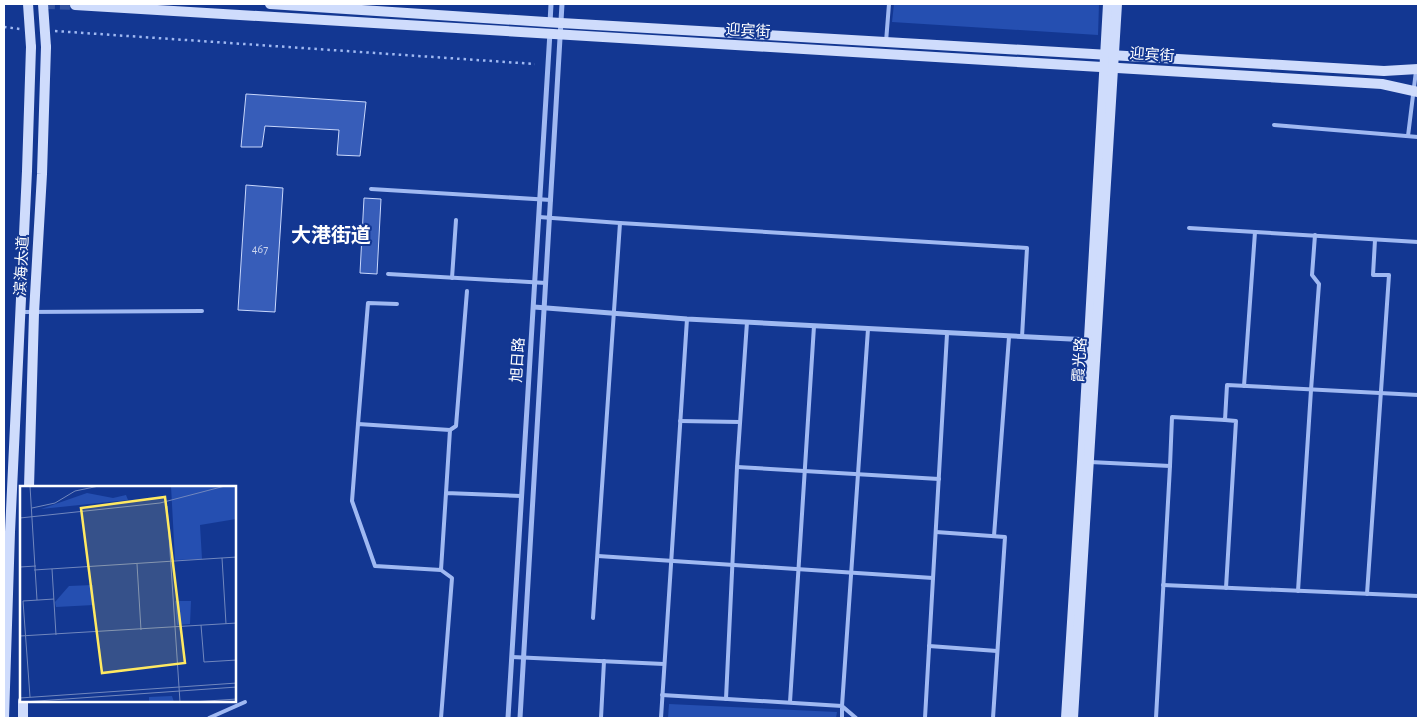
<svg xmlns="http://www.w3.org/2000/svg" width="1422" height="722" viewBox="0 0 1422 722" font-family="'Alegreya Sans','Noto Sans SC',sans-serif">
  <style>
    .green { fill: #254fb1 }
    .building { fill: #375db9; stroke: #c8d7fc }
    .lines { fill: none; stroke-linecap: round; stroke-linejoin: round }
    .secondary-tunnel { stroke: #3655a2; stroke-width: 10; stroke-dasharray: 10 5; stroke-linecap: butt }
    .path { stroke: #a0b9f2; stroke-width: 2.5; stroke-dasharray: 2.5 4; stroke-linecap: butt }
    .lane { stroke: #a0b9f2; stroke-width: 4 }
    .street { stroke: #a0b9f2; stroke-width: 5 }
    .secondary { stroke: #cfdcfc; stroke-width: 10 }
    .secondary-bridge { stroke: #cfdcfc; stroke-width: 10 }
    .labels { text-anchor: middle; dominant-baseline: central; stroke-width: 4; stroke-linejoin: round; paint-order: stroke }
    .number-label { font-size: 12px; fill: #cdd6ee }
    .street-label { font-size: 15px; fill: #fff; stroke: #133792 }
    .district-label { font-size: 20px; font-weight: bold; fill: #fff; stroke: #133792 }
    .inset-road { fill: none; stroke: #7187be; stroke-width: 1 }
    .view { fill: #ffe961; fill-opacity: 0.15; stroke: #ffe961; stroke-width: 2.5 }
    .inset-edge { fill: none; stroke: #fff; stroke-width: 2.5 }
  </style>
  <rect width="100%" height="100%" fill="#133792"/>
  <g class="green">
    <polygon points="894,4 1099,4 1098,35 892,22"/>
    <polygon points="669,704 837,712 836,718 668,718"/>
  </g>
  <g class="building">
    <polygon points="246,94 366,102 360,156 337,155 339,130 265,126 262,147 241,147"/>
    <polygon points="246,185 283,188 275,312 238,310"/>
    <polygon points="364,198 381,199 377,274 360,273"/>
  </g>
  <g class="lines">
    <polyline class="secondary-tunnel" points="45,4 75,5"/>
    <g class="path">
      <polyline points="4,27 20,29"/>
      <polyline points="55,31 535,64"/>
    </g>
    <g class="lane">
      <polyline points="886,42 889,4"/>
      <polyline points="1274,125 1418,137"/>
      <polyline points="1408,136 1416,71"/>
      <polyline points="371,189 551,200"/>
      <polyline points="539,217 620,223 1027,248 1022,337"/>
      <polyline points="1189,228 1418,242"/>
      <polyline points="388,274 546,283"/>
      <polyline points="452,278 456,220"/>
      <polyline points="22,312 202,311"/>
      <polyline points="1244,386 1255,232"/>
      <polyline points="1225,420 1236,421 1226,588"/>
      <polyline points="680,421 740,422"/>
      <polyline points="358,424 368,303 397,304"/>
      <polyline points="450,430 456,426 467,291"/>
      <polyline points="1090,462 1170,466 1156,718"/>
      <polyline points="1170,466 1172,417 1225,420 1227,385 1418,395"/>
      <polyline points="737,467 939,479"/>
      <polyline points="446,493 441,570 375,566 352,501 358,424 450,430 446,493 521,496"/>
      <polyline points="936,532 1005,537 993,718"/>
      <polyline points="994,536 1009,337"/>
      <polyline points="598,556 933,578"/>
      <polyline points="1163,585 1418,596"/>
      <polyline points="1298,591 1311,390 1319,284 1312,275 1315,235"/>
      <polyline points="1367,594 1389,275 1373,275 1375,240"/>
      <polyline points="593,618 620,223"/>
      <polyline points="929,646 997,651"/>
      <polyline points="512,657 664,664"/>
      <polyline points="662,695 842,706 842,718"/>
      <polyline points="726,699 737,467 747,322"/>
      <polyline points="790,702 814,326"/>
      <polyline points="209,718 245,702"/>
      <polyline points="441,718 452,578 441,570"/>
      <polyline points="601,718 604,661"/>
      <polyline points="661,718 687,319"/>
      <polyline points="856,718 842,706 868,329"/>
      <polyline points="925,718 947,334"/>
    </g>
    <g class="street">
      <polyline points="550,23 551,4"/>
      <polyline points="534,307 687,319 1090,340"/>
      <polyline points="508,718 550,32"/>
      <polyline points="520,718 562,4"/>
    </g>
    <g class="secondary">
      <polyline points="270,4 561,23 1384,71 1418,69"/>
      <polyline points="75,5 1382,84 1418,92"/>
      <polyline points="29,487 34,313 42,174 46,47"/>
      <polyline points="4,718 10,532 27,171 31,47"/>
      <polyline points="23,718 23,701"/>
      <polyline points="1066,718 1082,462 1108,4"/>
      <polyline points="1073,718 1117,4"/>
    </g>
    <g class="secondary-bridge">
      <polyline points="28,4 31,47"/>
      <polyline points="43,4 46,47"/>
    </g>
  </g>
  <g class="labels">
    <g class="number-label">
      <text x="260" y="249">467</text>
    </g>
    <g class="street-label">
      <text transform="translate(748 31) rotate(3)">迎宾街</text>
      <text transform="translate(1152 55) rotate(4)">迎宾街</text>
      <text transform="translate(22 266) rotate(-87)">滨海大道</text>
      <text transform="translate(518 360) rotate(-86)">旭日路</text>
      <text transform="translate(1080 360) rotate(-86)">霞光路</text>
    </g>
    <g class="district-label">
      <text x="331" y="236">大港街道</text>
    </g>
  </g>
  <g transform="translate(20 486)">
    <rect width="216" height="216" fill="#133792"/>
    <path d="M151,0H216V33L180,39L182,73L155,74ZM67,7L93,12L106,9L108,14L21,23ZM73,99L74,119L36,121L35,116L49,100ZM155,115H171L170,138L157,139ZM152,210L154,216H129V211Z" fill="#254fb1"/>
    <path class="inset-road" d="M10,0L17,114M147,20L160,216M12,22L35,17L55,5L79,0M0,32L140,17L205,0M202,72L206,138M117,78L121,144M0,81L16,80M32,83L36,149M14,84L217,71M181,139L184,176L217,174M0,150L217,137M10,211L3,115L34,113M0,212L217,197M3,216L217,201M172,216L217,213"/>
    <path class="view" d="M145,11L165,177L82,187L61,22Z"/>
    <rect width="216" height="216" class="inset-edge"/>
  </g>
  <rect width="1422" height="722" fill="none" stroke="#ffffff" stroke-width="10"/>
</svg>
